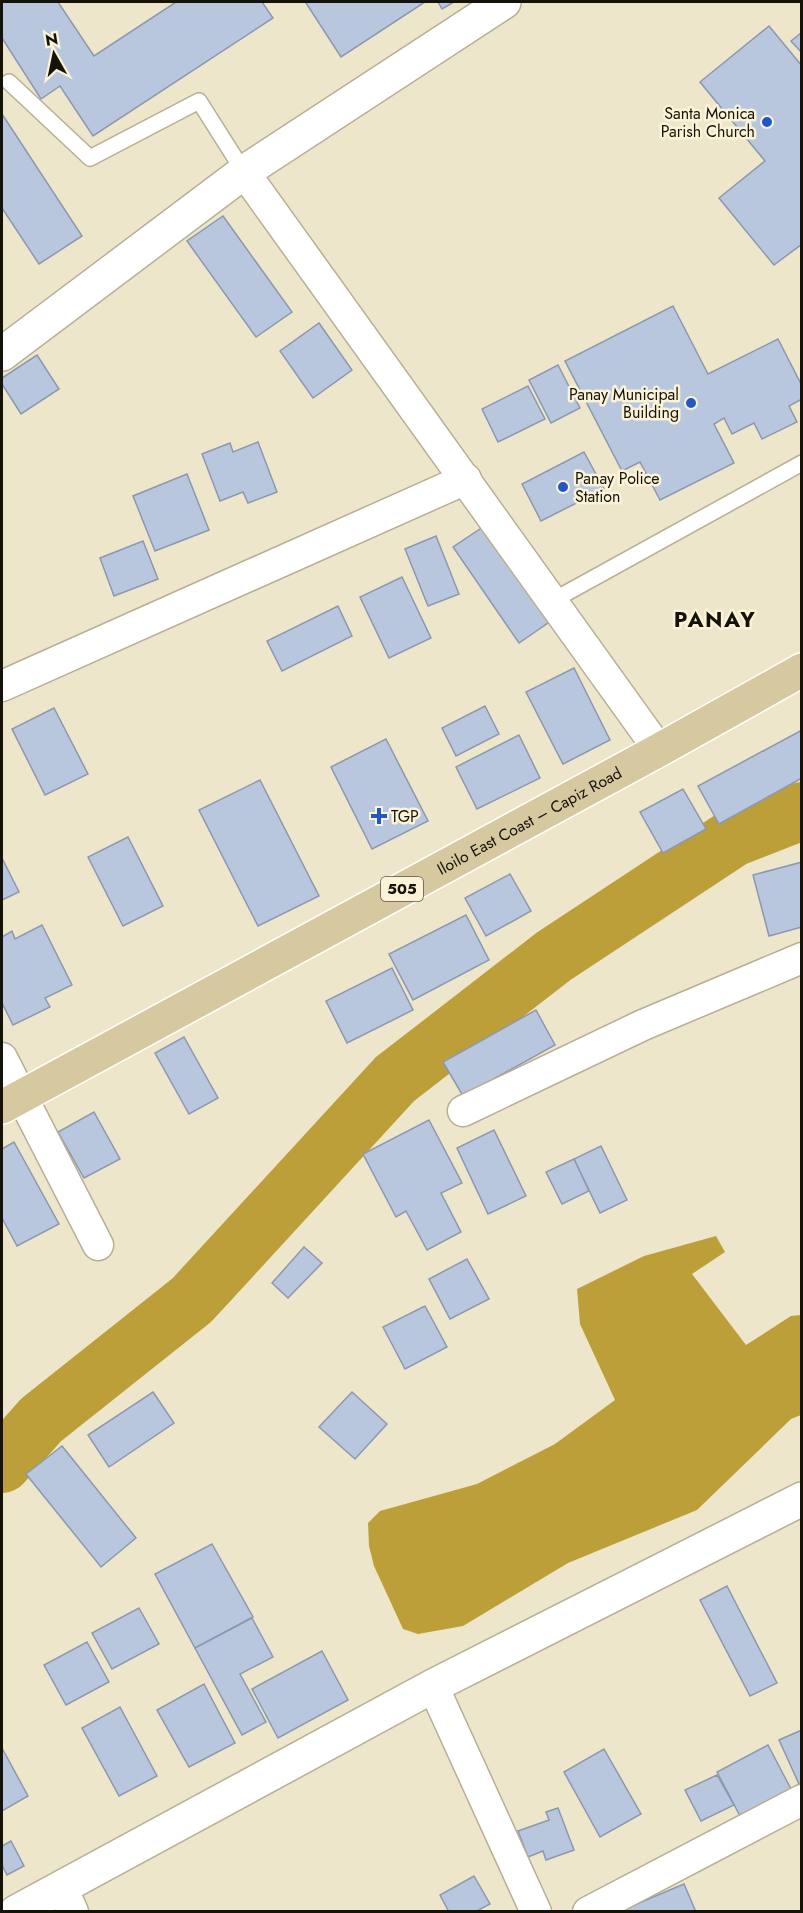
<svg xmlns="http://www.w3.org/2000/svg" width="803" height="1913" viewBox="0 0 803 1913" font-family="Jost,sans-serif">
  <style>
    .water { fill: #bc9f38 }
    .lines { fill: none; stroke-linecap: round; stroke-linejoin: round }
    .river { stroke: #bc9f38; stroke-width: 58 }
    .building { fill: #b9c7de; stroke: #8b98af; stroke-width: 1.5 }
    .service-casing { stroke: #b7af95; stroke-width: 18 }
    .minor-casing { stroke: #b7af95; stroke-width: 33 }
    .tertiary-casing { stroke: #b7af95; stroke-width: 36 }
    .primary-casing { stroke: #fff; stroke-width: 36 }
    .service { stroke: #fff; stroke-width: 15 }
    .minor { stroke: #fff; stroke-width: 30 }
    .tertiary { stroke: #fff; stroke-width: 33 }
    .primary { stroke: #d6c9a0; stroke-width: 33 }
    .poi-dot { fill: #2158c5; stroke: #fbf3d8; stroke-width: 2 }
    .labels { text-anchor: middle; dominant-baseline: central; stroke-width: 5; stroke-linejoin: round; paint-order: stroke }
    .shield { fill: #fbf3d8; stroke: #5a5647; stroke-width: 1.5 }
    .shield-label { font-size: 15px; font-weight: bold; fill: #151209 }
    .poi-label { font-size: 16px; fill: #151209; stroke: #fbf3d8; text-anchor: end }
    .street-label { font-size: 16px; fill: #151209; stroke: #fbf3d8 }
    .district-label { font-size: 22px; font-weight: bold; letter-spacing: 1.5px; fill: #151209; stroke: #fbf3d8 }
  </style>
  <rect width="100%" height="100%" fill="#eee6cb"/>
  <polygon class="water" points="716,1236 725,1252 692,1274 746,1345 791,1316 801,1315 801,1415 791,1419 697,1510 568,1563 463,1626 418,1634 403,1629 374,1566 369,1546 368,1523 380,1511 477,1484 555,1444 615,1400 580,1324 577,1289 644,1256"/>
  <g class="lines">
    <polyline class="river" points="2,1464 41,1420 192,1300 395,1079 554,956 733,838 802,811"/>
  </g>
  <g class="building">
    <polygon points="2,2 58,2 94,56 176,2 262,2 273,18 93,136 60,86 41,99 2,38"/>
    <polygon points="308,2 425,2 341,57 306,3"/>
    <polygon points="438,2 454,2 442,9"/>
    <polygon points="769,26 802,66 802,244 774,265 719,198 765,161 700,82"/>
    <polygon points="802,32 802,53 791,41"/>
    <polygon points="2,114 82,236 39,264 2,208"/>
    <polygon points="223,216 292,312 256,337 187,241"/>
    <polygon points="673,306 708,374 778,339 802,386 802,399 789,406 797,422 762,439 754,423 732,434 724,418 714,424 734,463 660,500 640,462 622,471 565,361"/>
    <polygon points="319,323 352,370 313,398 280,351"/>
    <polygon points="37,355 59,389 21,414 2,384 2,378"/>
    <polygon points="558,365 580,408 551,423 529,380"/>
    <polygon points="528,386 545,419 498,442 482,409"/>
    <polygon points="258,442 277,492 248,503 243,492 220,501 202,454 230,443 233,452"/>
    <polygon points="584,452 604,489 541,521 522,484"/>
    <polygon points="187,474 209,530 155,551 133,496"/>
    <polygon points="492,521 558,616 519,643 453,547"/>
    <polygon points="436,536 459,594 428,606 405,549"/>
    <polygon points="143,541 158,579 114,596 100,558"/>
    <polygon points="402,577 431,638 389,658 360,597"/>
    <polygon points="338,606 352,636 282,671 267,641"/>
    <polygon points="574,668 610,740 563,764 526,692"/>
    <polygon points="485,706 499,734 456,756 442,728"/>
    <polygon points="54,708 88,774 45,795 12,729"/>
    <polygon points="802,730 802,778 719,824 698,786"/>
    <polygon points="519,735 540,778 477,809 456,767"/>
    <polygon points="386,739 428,821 372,849 331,767"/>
    <polygon points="260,780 319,896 258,926 199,810"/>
    <polygon points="683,789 706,829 663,853 640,812"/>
    <polygon points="128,837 163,906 123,926 88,857"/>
    <polygon points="2,858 19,892 2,900"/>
    <polygon points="802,862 802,927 769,936 753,875"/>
    <polygon points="510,874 531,911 486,936 465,898"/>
    <polygon points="466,915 489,960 413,1000 389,954"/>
    <polygon points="42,925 72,985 45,998 50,1007 13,1025 2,1003 2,937 12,931 15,939"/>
    <polygon points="392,968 413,1010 347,1043 326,1001"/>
    <polygon points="536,1010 555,1045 463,1096 443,1062"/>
    <polygon points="184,1037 218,1098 189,1114 155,1053"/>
    <polygon points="94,1112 120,1159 84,1178 58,1132"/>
    <polygon points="429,1120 462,1183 441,1193 461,1232 427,1250 406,1211 396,1217 363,1154"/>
    <polygon points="494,1130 526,1196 488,1214 457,1148"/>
    <polygon points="14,1142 59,1224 17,1246 2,1218 2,1149"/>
    <polygon points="601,1146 627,1200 600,1213 574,1159"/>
    <polygon points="574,1159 589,1191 562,1204 546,1172"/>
    <polygon points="304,1247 322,1263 288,1298 272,1283"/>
    <polygon points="467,1259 489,1299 450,1319 429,1279"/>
    <polygon points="425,1306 447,1347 405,1369 383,1327"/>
    <polygon points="153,1392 174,1423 109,1467 88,1435"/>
    <polygon points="352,1392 387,1424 355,1459 319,1427"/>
    <polygon points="62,1446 136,1538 101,1567 26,1474"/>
    <polygon points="212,1544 253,1617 195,1648 155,1574"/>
    <polygon points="727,1586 777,1683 750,1696 700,1600"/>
    <polygon points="139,1608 159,1644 112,1669 92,1633"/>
    <polygon points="252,1618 273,1657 240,1674 266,1722 242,1735 195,1648"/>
    <polygon points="87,1642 109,1682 66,1705 44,1665"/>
    <polygon points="322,1651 348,1700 278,1738 252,1689"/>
    <polygon points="204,1684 235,1743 189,1767 157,1710"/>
    <polygon points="120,1707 157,1776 119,1796 82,1728"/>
    <polygon points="802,1730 802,1783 799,1784 779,1740"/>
    <polygon points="768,1745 791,1789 740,1816 717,1772"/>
    <polygon points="2,1748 28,1796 2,1811"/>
    <polygon points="604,1749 641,1814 600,1837 564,1772"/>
    <polygon points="717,1775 734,1805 701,1821 685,1790"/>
    <polygon points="558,1808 574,1850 546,1860 543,1851 528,1857 518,1831 549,1820 546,1812"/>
    <polygon points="11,1841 24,1866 7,1875 2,1865 2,1846"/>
    <polygon points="474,1876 490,1904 475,1912 449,1912 440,1895"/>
    <polygon points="684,1884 696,1912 620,1911"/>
  </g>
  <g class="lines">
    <g class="service-casing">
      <g id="service">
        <polyline points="9,82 90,158 199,101 244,172"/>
        <polyline points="552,601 802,463"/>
      </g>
    </g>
    <g class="minor-casing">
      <g id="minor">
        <polyline points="244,172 659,750"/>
        <polyline points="2,686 466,479"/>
        <polyline points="2,1058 98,1245"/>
        <polyline points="463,1111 643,1025 802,958"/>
        <polyline points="433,1686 536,1912"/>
        <polyline points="62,1887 73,1912"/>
        <polyline points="588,1912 802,1800"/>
      </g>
    </g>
    <g class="tertiary-casing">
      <g id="tertiary">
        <polyline points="2,354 244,172 504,2"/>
        <polyline points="16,1912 433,1686 802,1499"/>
      </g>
    </g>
    <g class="primary-casing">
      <g id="primary">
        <path id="s1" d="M2,1107L659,750L802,670"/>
      </g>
    </g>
    <use href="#service" class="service"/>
    <use href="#minor" class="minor"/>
    <use href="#tertiary" class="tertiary"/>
    <use href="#primary" class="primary"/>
  </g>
  <g class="poi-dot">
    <circle cx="767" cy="122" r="6"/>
    <circle cx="691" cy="403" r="6"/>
    <circle cx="563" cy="487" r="6"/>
    <path d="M376 807h6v6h6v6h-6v6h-6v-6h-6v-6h6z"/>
  </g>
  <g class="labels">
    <rect class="shield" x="381" y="877" width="42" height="24" rx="4.5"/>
    <g class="shield-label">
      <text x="402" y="889">505</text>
    </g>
    <g class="poi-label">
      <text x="755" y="113">Santa Monica<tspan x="755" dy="18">Parish Church</tspan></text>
      <text x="679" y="394">Panay Municipal<tspan x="679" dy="18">Building</tspan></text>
      <text x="575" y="478" text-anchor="start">Panay Police<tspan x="575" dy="18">Station</tspan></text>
      <text x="391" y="816" text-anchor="start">TGP</text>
    </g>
    <g class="street-label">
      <text stroke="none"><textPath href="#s1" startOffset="600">Iloilo East Coast – Capiz Road</textPath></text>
    </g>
    <g class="district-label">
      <text x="715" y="619">PANAY</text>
    </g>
  </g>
  <rect width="803" height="1913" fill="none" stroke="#151209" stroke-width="6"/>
  <g transform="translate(54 54) rotate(351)" stroke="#fbf3d8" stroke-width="4.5" paint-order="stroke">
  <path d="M0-4.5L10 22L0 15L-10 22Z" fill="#151209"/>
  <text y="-9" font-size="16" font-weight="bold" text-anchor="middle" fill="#151209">N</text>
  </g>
</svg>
